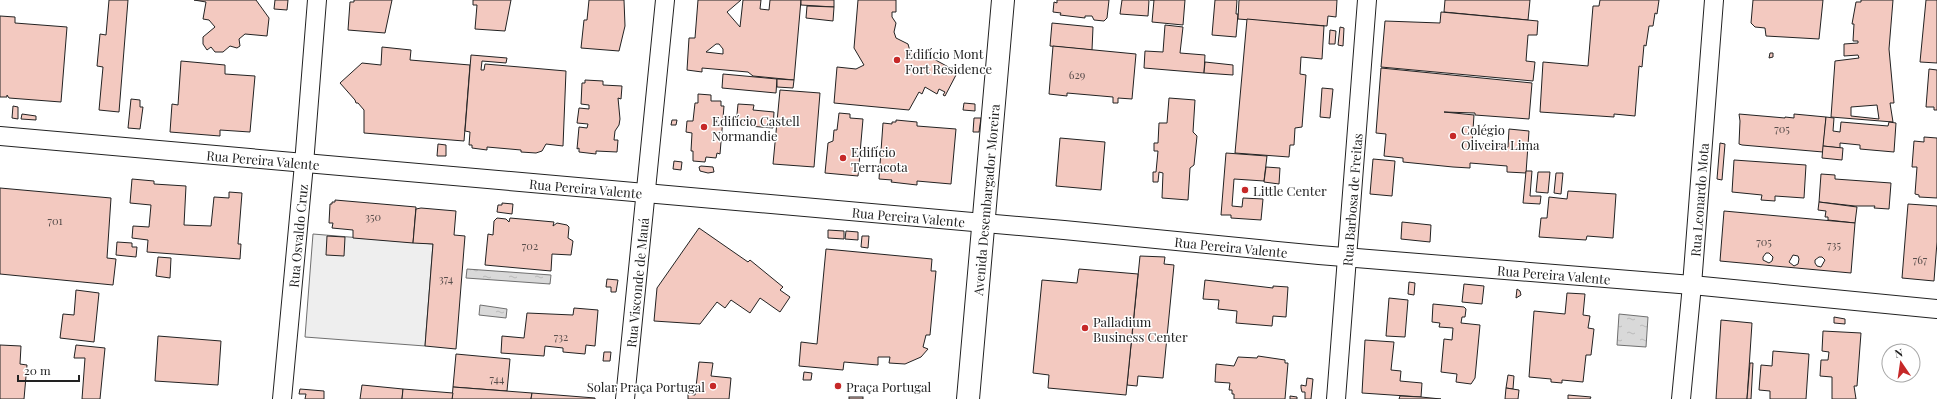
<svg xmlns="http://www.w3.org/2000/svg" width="1937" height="399" viewBox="0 0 1937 399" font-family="'Playfair Display',serif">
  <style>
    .grass { fill: #eee; stroke: #6f6f6f }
    .water { fill: url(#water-ripples); stroke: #6f6f6f }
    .building { fill: #f3c9c0; stroke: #222; fill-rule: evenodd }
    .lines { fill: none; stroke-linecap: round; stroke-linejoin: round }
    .minor-casing { stroke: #222; stroke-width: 20 }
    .primary-casing { stroke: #222; stroke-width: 24 }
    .minor { stroke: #fff; stroke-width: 18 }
    .primary { stroke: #fff; stroke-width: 22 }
    .poi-dot { fill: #c62828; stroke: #fff; stroke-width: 1.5 }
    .labels { text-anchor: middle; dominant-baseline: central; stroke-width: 3; stroke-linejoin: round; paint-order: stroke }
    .number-label { font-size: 11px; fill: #564c4a }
    .poi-label { font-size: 13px; fill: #222; stroke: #fff; text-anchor: start }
    .street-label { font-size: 13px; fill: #222; stroke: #fff }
  </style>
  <defs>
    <pattern id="water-ripples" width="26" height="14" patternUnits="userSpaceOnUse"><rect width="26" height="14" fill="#d9d9d9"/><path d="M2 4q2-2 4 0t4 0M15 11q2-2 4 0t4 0" fill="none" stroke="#bababa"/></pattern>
  </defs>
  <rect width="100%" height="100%" fill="#fff"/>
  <polygon class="grass" points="313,234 433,244 425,346 305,337"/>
  <g class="water">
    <polygon points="467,269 551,275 550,284 466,278"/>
    <polygon points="480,305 507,309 506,318 479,315"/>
    <polygon points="1619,314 1648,317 1646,347 1617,345"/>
  </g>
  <g class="building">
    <polygon points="109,0 128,0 119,112 99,110 103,67 97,66 100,34 106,35"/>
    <polygon points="194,0 256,0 269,18 267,36 245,34 239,39 240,46 237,48 230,46 223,52 215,52 211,47 207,50 203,44 203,37 215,27 209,20 203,19 206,2"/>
    <polygon points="275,0 288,0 287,10 274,9"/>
    <polygon points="354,0 392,0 385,33 348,30 350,2 354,2"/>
    <polygon points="473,0 511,0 505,31 475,29 477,5 473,5"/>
    <polygon points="589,0 624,0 625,26 619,51 581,48 584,20 587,20"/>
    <path d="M698,0H741L727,12L740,27L743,0H761L760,9L769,10L770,0H801L794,80L753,76L748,72L702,68V72L687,70L689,38H695ZM716,44H719L723,49V54L706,52Z"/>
    <polygon points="801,0 834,0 834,7 801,5"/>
    <polygon points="858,0 896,0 896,12 892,12 892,17 896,23 894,32 896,38 908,44 910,51 915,54 917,50 954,70 952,73 956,75 945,96 943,95 945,92 939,89 937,94 925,87 922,94 919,92 909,110 834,103 837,67 856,69 864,65 854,48"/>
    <polygon points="1057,0 1109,0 1107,18 1104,21 1094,20 1092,16 1085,16 1085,18 1060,15 1061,13 1053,12 1054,2 1057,3"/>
    <polygon points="1122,0 1149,0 1148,16 1120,14"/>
    <polygon points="1150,0 1185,0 1183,25 1152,22 1154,0"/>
    <polygon points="1215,0 1237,0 1236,14 1238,14 1236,37 1212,35"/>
    <polygon points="1239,0 1337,0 1336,17 1328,16 1327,26 1238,19"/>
    <polygon points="1445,0 1530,0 1528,20 1444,12"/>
    <polygon points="1600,0 1659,0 1657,14 1655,13 1653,26 1649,26 1646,46 1644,45 1642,67 1639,66 1635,116 1614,114 1614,117 1540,112 1543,62 1588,66 1593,6 1599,6"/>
    <polygon points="1753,0 1823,0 1819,39 1766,36 1765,28 1755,27 1751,23"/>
    <path d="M1861,0H1893L1889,49L1894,103H1890L1893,122L1831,117L1835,61L1859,58L1858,55L1844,56V44L1858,43V41H1853L1854,24H1852L1856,2H1861ZM1877,105L1879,119L1851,116V107Z"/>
    <polygon points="1926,0 1937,0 1937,63 1920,62"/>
    <polygon points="807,6 834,7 833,21 806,18"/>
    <polygon points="1441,12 1538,21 1537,35 1528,35 1526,61 1535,62 1533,81 1381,67 1385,21 1440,23"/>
    <polygon points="0,16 15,17 15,23 67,27 61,102 9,98 7,95 7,97 0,97"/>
    <polygon points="1247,19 1324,26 1322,59 1301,57 1300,74 1306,75 1302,127 1295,128 1294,145 1290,145 1289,157 1235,153"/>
    <polygon points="1052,23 1093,27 1092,50 1050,46"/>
    <polygon points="1165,25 1183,27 1180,53 1205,55 1204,73 1144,68 1145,51 1163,52"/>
    <polygon points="1340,27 1344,28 1343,46 1338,45"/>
    <polygon points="1330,30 1336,31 1335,44 1329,44"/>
    <polygon points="1053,46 1136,54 1132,99 1118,98 1118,103 1113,103 1113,97 1067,93 1067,96 1049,94"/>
    <polygon points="382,47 411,50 410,60 470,65 464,141 364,133 364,110 358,103 356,103 355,100 340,83 362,63 381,65"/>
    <polygon points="1770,53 1773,53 1773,57 1769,58"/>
    <polygon points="471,55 507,58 506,63 482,61 481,70 484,70 485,64 566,71 563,146 546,144 542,151 536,153 521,152 521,150 487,147 487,150 472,148 472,145 469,145 470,132 465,131"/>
    <polygon points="181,61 225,65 225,74 255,76 250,132 220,130 220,136 170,132 172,104 178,105"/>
    <polygon points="1205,62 1233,65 1233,75 1204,73"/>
    <polygon points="1381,68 1532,83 1529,119 1475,115 1475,113 1444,112 1474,115 1472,144 1508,147 1509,129 1529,131 1526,173 1507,172 1507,166 1470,163 1470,168 1453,167 1403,162 1403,158 1384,156 1386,134 1376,133"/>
    <polygon points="1929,69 1937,70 1937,110 1934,110 1934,107 1926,107"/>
    <polygon points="723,74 777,79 776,93 722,88"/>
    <polygon points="777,79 794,80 793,88 777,87"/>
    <polygon points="585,80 603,81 603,85 622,86 621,99 618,98 620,119 619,125 615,131 614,140 618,140 617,152 596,151 596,154 579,152 579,148 577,149 579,127 587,128 588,124 577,123 579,108 589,109 589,105 581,104 582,83 585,83"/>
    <polygon points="1322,88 1333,89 1330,118 1320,117"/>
    <polygon points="780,90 820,93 814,167 773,164"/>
    <polygon points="698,94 711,95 711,101 721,101 721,106 724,106 720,154 717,153 716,158 706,157 705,162 693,161 693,151 691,151 692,133 686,132 687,121 693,121 695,103 698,103"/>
    <polygon points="1169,98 1195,100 1193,132 1197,136 1194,165 1190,168 1188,200 1162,198 1163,173 1159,172 1158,182 1153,182 1153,172 1156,172 1158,151 1154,151 1154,143 1158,143 1159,123 1167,123"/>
    <polygon points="131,99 140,100 140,107 143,107 140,129 128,128"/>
    <polygon points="964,103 975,104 975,111 963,110"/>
    <polygon points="738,104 754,105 753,110 774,112 773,128 736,125"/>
    <polygon points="13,106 18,107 18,119 12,118"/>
    <polygon points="839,113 850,114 850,118 863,119 858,176 825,173 828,143 833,141 834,130 837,130"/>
    <polygon points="22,114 36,116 36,120 21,119"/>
    <polygon points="1739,114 1785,118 1785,117 1794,118 1794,114 1826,117 1823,152 1742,145 1739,144 1740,121"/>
    <polygon points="1826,117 1834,118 1833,131 1840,132 1841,122 1888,126 1889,122 1896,123 1894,152 1860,149 1860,145 1840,143 1840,148 1823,146"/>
    <polygon points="974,118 981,118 979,132 973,132"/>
    <polygon points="672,120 677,120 676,125 671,125"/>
    <polygon points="896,120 917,122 917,126 956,129 951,184 917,181 917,185 891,182 892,180 879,179 883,123 892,124 892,122 896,122"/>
    <polygon points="1924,137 1937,138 1937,198 1919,197 1919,195 1915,194 1917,167 1912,167 1914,141 1924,142"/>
    <polygon points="1060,138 1105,142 1101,190 1056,186"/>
    <polygon points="1720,143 1725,144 1722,180 1717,179"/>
    <polygon points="438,144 446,145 446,156 437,156"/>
    <polygon points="1823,146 1843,148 1842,160 1822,158"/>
    <polygon points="1226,153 1267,156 1264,181 1234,179 1232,206 1242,207 1243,198 1263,199 1261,220 1231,218 1231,215 1221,215"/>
    <polygon points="1373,159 1395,161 1392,196 1370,194"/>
    <polygon points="1734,160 1806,165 1804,198 1775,196 1775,201 1761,200 1762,195 1732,192"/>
    <polygon points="674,161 682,162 681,170 673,169"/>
    <polygon points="701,166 713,167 714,172 708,173 700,171 699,167"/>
    <polygon points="1266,167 1280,168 1279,184 1264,182"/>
    <polygon points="1526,171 1532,171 1530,196 1541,196 1540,204 1523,203"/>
    <polygon points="1538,172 1550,172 1548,193 1536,192"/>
    <polygon points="1556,173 1563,173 1561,194 1554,193"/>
    <polygon points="1821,174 1835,175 1835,179 1891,183 1889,209 1874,208 1875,206 1855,206 1819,202"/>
    <polygon points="132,179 154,181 154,184 186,186 184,225 211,226 214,197 229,198 229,192 242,193 238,244 241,244 240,259 147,252 148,240 132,238 133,226 149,227 151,205 130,203"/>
    <polygon points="0,188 111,198 107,258 116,259 113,285 0,274"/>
    <polygon points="1568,191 1616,194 1613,238 1587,236 1586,240 1539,237 1541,218 1547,218 1549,197 1567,199"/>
    <polygon points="335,200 416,207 413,243 353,238 353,230 332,228 333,223 329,223 330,204 332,204 332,202 335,202"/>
    <polygon points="1819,202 1857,207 1855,223 1828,220 1828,217 1825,217 1826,211 1818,210"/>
    <polygon points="502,203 513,204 512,214 497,212 498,205 502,205"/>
    <polygon points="1908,204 1937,206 1937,242 1934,281 1902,278"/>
    <polygon points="421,208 456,211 454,235 465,236 456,349 425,346 433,244 413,243 416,209"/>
    <path d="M1724,211L1855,223L1851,273L1720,261ZM1766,253H1769L1773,257L1772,261L1769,263L1763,260V257ZM1793,255L1798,256L1799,259L1798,264L1794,266L1789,262ZM1819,257H1822L1825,260L1821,267L1817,266L1815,263V260Z"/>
    <polygon points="497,218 506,219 509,222 510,218 554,222 553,226 557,223 567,225 569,227 568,238 573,241 571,255 552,254 551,271 485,265 488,234 493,235 494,221"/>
    <polygon points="1402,222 1431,225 1430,242 1401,239"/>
    <polygon points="699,228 748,262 750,260 783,287 780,290 790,297 780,312 760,298 750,313 731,300 725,308 717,302 700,324 654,321 657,288"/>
    <polygon points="828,230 844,231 844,239 828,238"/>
    <polygon points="846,231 858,232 858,240 845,239"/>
    <polygon points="327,236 345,237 344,256 326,255"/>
    <polygon points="862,236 869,236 868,248 861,247"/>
    <polygon points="117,242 132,243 132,247 137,247 136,257 116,255"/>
    <polygon points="826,249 932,259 931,271 936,271 930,335 926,335 923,347 928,349 921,357 905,364 889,363 890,357 878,357 878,365 844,362 843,370 799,366 801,342 817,344"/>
    <polygon points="1140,256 1165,257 1164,264 1174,265 1163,378 1138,376 1137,386 1127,385"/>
    <polygon points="158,257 171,258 170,278 156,276"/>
    <polygon points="1079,269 1138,274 1126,395 1048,388 1049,375 1033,373 1042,280 1077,283"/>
    <polygon points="607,279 618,280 616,292 611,292 611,287 606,287"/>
    <polygon points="1205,280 1273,288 1273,286 1288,287 1286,317 1273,316 1272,326 1236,323 1237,311 1218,309 1219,300 1203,299"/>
    <polygon points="1409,282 1415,283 1414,295 1408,294"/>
    <polygon points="1464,284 1484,286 1482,304 1462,302"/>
    <polygon points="1517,289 1520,291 1521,295 1516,298"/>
    <polygon points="76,290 99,293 94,342 60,338 63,314 74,315"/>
    <polygon points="1567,293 1585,294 1583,315 1590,316 1588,328 1594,329 1591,355 1586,355 1583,382 1562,380 1562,383 1551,382 1551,379 1529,377 1534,311 1565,314"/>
    <polygon points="1389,298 1408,300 1405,337 1386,336"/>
    <polygon points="1433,304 1464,307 1466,309 1465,317 1462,317 1461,323 1480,325 1475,378 1471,384 1456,382 1457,374 1441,372 1444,339 1452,340 1453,328 1439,327 1440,323 1432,322"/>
    <polygon points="574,308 598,310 595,346 586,345 585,354 563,352 563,348 545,346 544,356 501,353 502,336 524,338 527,313 573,315"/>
    <polygon points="1834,317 1845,319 1845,324 1834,323"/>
    <polygon points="1721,320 1752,323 1747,399 1716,399"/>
    <polygon points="1823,331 1861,333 1857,386 1854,386 1856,399 1832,399 1832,377 1820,376 1821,360 1828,360 1829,352 1822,351"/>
    <polygon points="158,336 221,341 218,385 155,381"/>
    <polygon points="1365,340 1394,342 1391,370 1401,371 1400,381 1422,383 1421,397 1362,393"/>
    <polygon points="0,345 21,346 20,364 27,365 24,399 0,399"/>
    <polygon points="76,345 105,348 100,399 82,399 85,358 74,358"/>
    <polygon points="1773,351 1809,354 1806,399 1770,399 1770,391 1759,390 1761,365 1772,366"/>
    <polygon points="604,352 611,352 610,361 603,361"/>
    <polygon points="456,354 510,359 507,391 453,387"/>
    <polygon points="1258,356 1285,360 1285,363 1288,363 1285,399 1234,399 1234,394 1232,394 1232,390 1229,390 1230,383 1215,382 1216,364 1234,366 1238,357 1257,358"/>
    <polygon points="699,362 713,363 711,376 731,378 729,399 688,399 688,394 695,395"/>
    <polygon points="1750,363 1753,363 1751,399 1747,399"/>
    <polygon points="804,372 812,373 811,380 803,380"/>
    <polygon points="1508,375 1514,376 1513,389 1506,388"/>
    <polygon points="1307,378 1313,379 1311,399 1305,399 1305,392 1302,392 1301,388 1301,385 1306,386"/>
    <polygon points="362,385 403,389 402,399 360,399"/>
    <polygon points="453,387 532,393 531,399 452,399"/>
    <polygon points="1506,388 1519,390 1518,399 1505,399"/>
    <polygon points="300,389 324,391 324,399 305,399 306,394 299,394"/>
    <polygon points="403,389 453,393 452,399 402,399"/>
    <polygon points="532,393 595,398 595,399 531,399"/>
    <polygon points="1568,395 1591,397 1590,399 1568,399"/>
    <polygon points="1290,396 1297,397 1297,399 1290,399"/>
    <polygon points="1400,396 1421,397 1441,399 1399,399"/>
    <rect x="849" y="397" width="14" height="2"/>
  </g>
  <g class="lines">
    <g class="minor-casing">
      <g id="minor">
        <path id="s1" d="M0,136L1064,230L1319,255L1692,285L1937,309"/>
        <path id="s2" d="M282,399L304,164L317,0"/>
        <path id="s3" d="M625,399L665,0"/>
        <path id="s4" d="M1336,399L1367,0"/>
        <path id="s5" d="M1681,399L1692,285L1714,0"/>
      </g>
    </g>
    <g class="primary-casing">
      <g id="primary">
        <path id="s6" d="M968,399L1003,0"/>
      </g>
    </g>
    <use href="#minor" class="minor"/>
    <use href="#primary" class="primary"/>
  </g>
  <g class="poi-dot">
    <circle cx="897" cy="60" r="4"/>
    <circle cx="704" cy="127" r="4"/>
    <circle cx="1453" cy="136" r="4"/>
    <circle cx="843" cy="158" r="4"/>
    <circle cx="1245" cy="190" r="4"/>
    <circle cx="1085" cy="328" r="4"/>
    <circle cx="713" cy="386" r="4"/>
    <circle cx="838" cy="386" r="4"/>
  </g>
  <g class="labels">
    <g class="number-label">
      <text x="1077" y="74">629</text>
      <text x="1782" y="128">705</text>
      <text x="373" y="216">350</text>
      <text x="55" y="220">701</text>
      <text x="1764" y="241">705</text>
      <text x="1834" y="244">735</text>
      <text x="530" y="245">702</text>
      <text x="1920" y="259">767</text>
      <text x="446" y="278">374</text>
      <text x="561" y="336">732</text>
      <text x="497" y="378">744</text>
    </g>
    <g class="poi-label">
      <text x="905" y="53">Edifício Mont<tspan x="905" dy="15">Fort Residence</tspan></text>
      <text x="712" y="120">Edifício Castell<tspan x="712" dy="15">Normandie</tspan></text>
      <text x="1461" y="129">Colégio<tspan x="1461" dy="15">Oliveira Lima</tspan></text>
      <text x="851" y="151">Edifício<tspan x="851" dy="15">Terracota</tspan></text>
      <text x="1253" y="190">Little Center</text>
      <text x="1093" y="321">Palladium<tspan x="1093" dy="15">Business Center</tspan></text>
      <text x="705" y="386" text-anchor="end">Solar Praça Portugal</text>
      <text x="846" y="386">Praça Portugal</text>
    </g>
    <g class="street-label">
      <text stroke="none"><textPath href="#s1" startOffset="264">Rua Pereira Valente</textPath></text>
      <text stroke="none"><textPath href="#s1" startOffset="588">Rua Pereira Valente</textPath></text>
      <text stroke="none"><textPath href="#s4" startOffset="200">Rua Barbosa de Freitas</textPath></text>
      <text stroke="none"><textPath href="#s6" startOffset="200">Avenida Desembargador Moreira</textPath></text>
      <text stroke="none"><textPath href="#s5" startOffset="200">Rua Leonardo Mota</textPath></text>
      <text stroke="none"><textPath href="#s1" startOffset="912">Rua Pereira Valente</textPath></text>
      <text stroke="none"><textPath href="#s2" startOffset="164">Rua Osvaldo Cruz</textPath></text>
      <text stroke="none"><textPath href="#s1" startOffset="1236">Rua Pereira Valente</textPath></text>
      <text stroke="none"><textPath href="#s1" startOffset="1560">Rua Pereira Valente</textPath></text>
      <text stroke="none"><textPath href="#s3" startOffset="117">Rua Visconde de Mauá</textPath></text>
    </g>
  </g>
  <g transform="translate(1901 363) rotate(347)"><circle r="19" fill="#ffffff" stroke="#a7a7a7"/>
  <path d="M0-3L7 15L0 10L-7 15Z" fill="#c62828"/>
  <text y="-6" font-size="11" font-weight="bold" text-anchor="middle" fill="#222222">N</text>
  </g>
  <path d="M18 375v6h61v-6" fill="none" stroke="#222222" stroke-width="2"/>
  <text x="24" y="375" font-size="12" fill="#222222" stroke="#ffffff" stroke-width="3" paint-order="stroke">20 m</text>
</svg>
